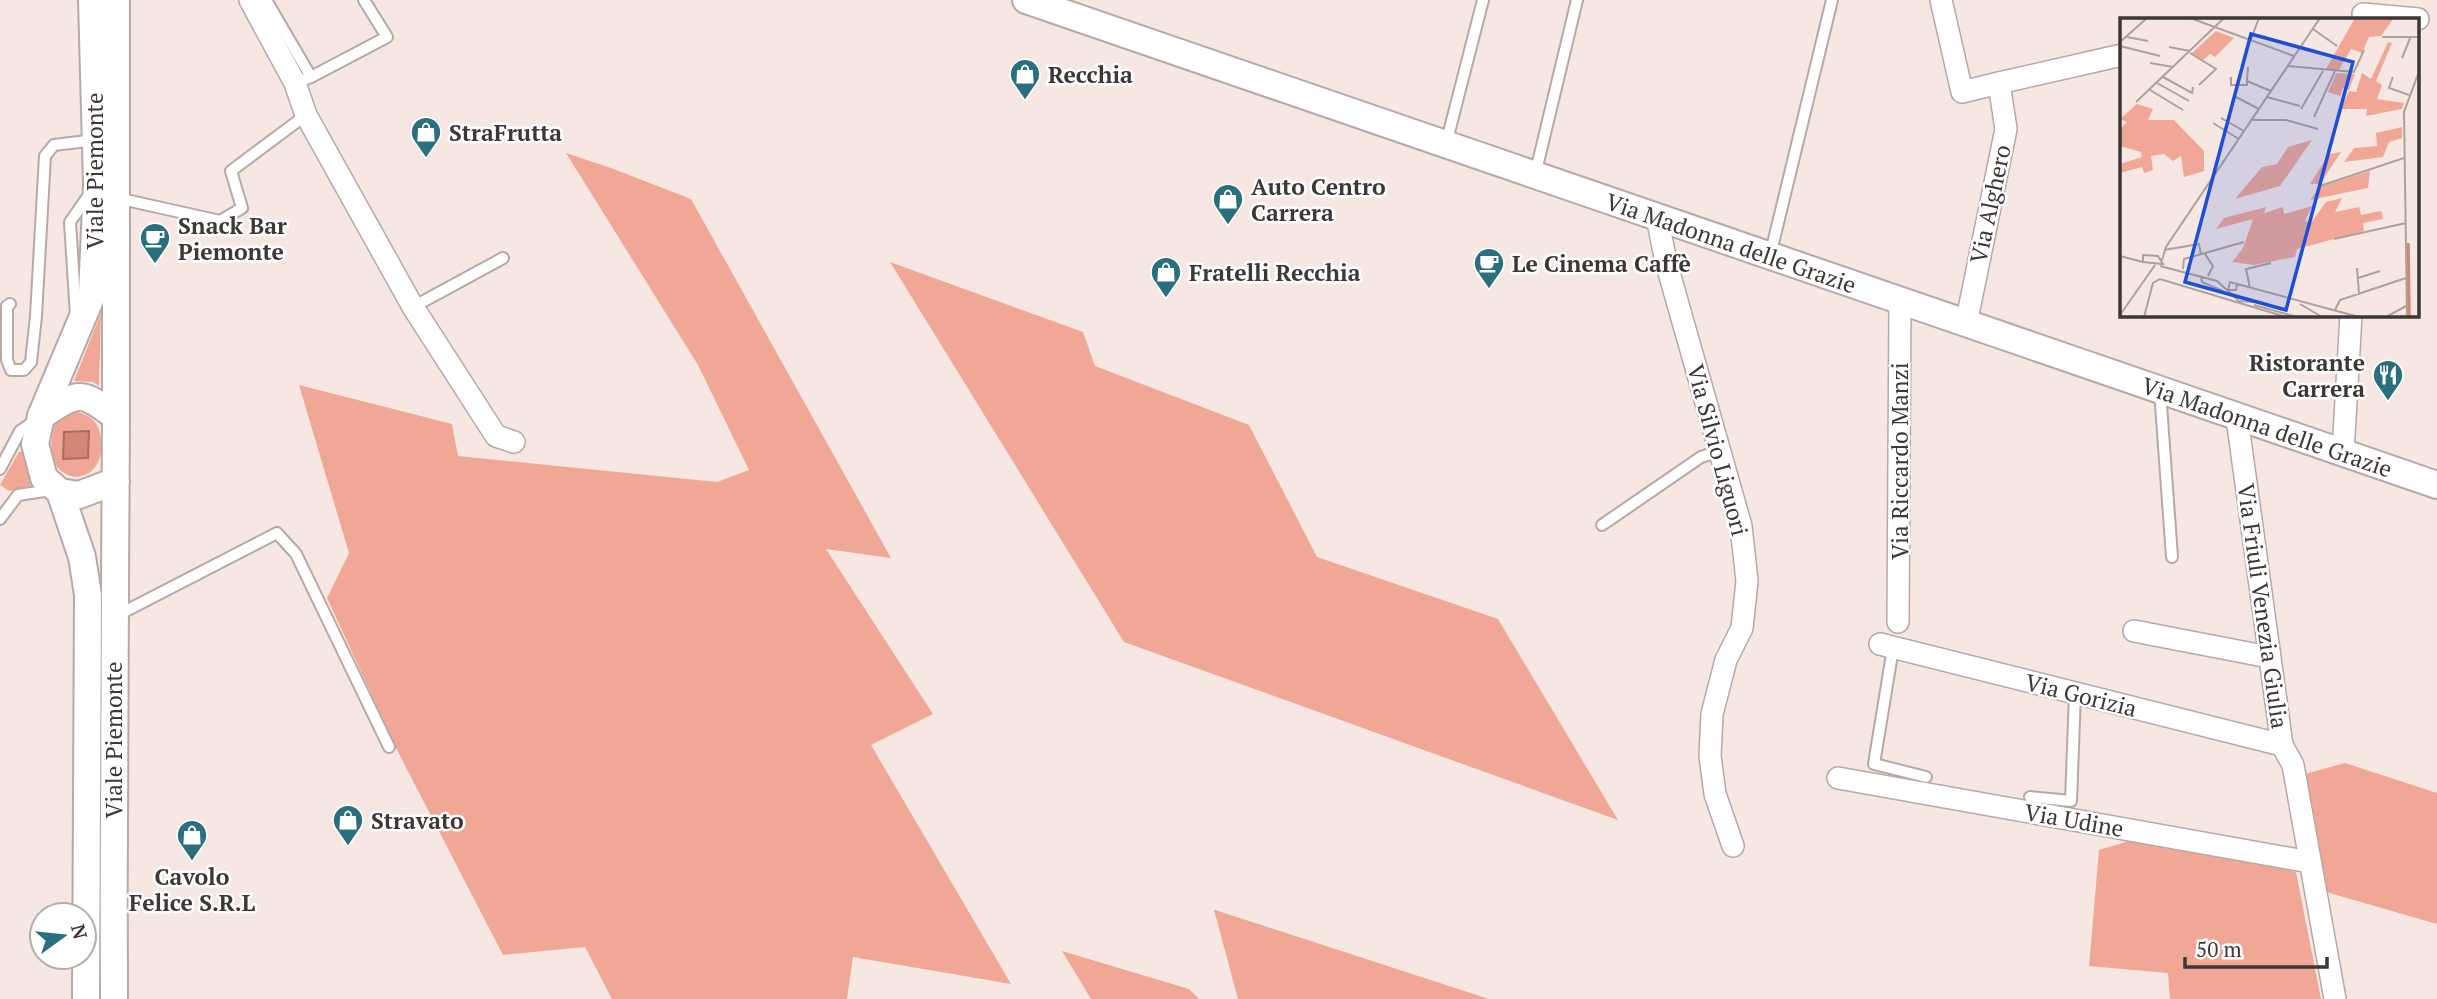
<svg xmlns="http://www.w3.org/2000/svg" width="2437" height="999" viewBox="0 0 2437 999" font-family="'PT Serif',serif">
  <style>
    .green { fill: #f1a796 }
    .water { fill: #d48674; stroke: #a76e61; stroke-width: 2 }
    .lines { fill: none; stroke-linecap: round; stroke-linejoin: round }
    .service-casing { stroke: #b7a9a5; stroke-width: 14 }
    .minor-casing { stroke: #b7a9a5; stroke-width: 24 }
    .tertiary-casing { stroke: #b7a9a5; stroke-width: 30 }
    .service { stroke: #fff; stroke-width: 10 }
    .minor { stroke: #fff; stroke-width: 21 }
    .tertiary { stroke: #fff; stroke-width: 26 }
    .labels { text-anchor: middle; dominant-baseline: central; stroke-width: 5; stroke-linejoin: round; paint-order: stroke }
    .poi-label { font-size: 23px; font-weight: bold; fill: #3d3736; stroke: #fff; text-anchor: start }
    .street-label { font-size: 23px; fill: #3d3736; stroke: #fff }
    .inset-river { fill: none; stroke: #d48674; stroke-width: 3.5 }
    .inset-road { fill: none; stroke: #aca19e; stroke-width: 2 }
    .view { fill: #1d4ed8; fill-opacity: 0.15; stroke: #1d4ed8; stroke-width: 3.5 }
    .inset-edge { fill: none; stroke: #3d3736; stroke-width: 3.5 }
  </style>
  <rect width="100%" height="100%" fill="#f6e7e3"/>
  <g class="green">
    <polygon points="566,153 611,168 691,199 891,558 826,549 933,714 871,745 1011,984 853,957 847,999 612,999 585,947 503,955 398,752 327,598 349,553 299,385 452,424 458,456 717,482 749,470 698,365"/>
    <polygon points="890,262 1083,332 1095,366 1249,425 1317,557 1498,619 1618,820 1124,642"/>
    <polygon points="101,313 99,386 93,382 74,381"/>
    <path d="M78,412C93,417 98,422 101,438C108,494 34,489 55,424L69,414Z"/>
    <polygon points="24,451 33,485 9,491 0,485 19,452"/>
    <polygon points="2345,763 2437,793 2437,924 2326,892 2305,774"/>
    <polygon points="2136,839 2296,872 2321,999 2170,999 2168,973 2089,966 2099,850"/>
    <polygon points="1214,910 1215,910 1489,999 1238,999"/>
    <polygon points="1062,951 1189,989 1199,999 1091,999"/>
  </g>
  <polygon class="water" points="89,431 88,458 63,459 64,432"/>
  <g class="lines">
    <g class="service-casing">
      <g id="service">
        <polyline points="266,0 311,77"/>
        <polyline points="295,83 311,77 387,37 364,0"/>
        <polyline points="1446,144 1483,0"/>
        <polyline points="1535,175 1577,0"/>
        <polyline points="117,198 220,221 242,208 231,171 306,115"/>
        <polyline points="1770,256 1832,0"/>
        <polyline points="10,304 7,306 7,360 11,370 24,370 31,362 36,316 45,156 54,145 95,140"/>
        <polyline points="413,307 503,258"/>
        <polyline points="76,316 70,222 91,192"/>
        <polyline points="2160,391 2172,557"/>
        <polyline points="0,469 20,431 36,420"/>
        <polyline points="0,519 18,495 51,490"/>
        <polyline points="1602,525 1701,457 1719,451"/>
        <polyline points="116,616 277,533 296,554 389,747"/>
        <polyline points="1893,648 1874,764 1926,777"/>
        <polyline points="2030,797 2071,801 2075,693"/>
      </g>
    </g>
    <g class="minor-casing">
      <g id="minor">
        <polyline points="250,0 295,83 306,115 413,307 496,436 514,442"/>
        <polyline points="1941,0 1962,92 1999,83"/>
        <polyline points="2363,14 2418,19"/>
        <polyline points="1657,217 1666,262 1741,526 1747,581 1742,628 1726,660 1712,714 1710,756 1715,794 1733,846"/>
        <polyline points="1966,324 2006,129 1999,83 2122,55"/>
        <polyline points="2237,418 2282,745 2293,765 2335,999"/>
        <polyline points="2343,452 2351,315"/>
        <polyline points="1898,622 1900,301"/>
        <polyline points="2134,631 2269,657"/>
        <polyline points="1880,644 2282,745"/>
        <polyline points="1838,778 2310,862"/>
      </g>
    </g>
    <g class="tertiary-casing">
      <g id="tertiary">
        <polyline points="1026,0 2437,485"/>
        <polyline points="41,416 92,295 97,184 92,0"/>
        <polyline points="116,417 116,0"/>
        <polyline points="60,492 82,557 88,595 86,999"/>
        <path d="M114,999C113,805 115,611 116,417C80,389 78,392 41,416L35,444L44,478L60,492L79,495L116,481"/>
      </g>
    </g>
    <use href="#service" class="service"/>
    <use href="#minor" class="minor"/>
    <use href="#tertiary" class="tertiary"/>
  </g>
  <defs>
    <g id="shop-pin" transform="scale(1.575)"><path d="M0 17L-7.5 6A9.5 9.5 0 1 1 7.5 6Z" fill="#296f7e" stroke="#fff"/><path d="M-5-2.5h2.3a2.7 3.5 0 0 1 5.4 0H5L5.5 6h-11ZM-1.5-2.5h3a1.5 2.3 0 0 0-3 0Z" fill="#fff"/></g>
    <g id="cafe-pin" transform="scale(1.575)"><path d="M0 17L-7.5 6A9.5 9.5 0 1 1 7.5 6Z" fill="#296f7e" stroke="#fff"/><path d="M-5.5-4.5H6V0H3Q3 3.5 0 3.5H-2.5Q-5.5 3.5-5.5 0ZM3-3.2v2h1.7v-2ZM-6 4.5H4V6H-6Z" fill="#fff"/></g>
    <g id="restaurant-pin" transform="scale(1.575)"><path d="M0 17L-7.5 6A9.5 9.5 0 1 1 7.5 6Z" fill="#296f7e" stroke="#fff"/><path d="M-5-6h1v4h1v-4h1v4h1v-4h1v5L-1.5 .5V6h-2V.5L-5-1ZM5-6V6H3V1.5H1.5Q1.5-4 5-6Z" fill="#fff"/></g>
  </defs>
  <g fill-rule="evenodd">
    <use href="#shop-pin" x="1025" y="74"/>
    <use href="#shop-pin" x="426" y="132"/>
    <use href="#shop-pin" x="1228" y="199"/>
    <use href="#cafe-pin" x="155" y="238"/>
    <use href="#cafe-pin" x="1489" y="263"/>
    <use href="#shop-pin" x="1166" y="272"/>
    <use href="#restaurant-pin" x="2388" y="375"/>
    <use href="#shop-pin" x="348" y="820"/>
    <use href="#shop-pin" x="192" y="835"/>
  </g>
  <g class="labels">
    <g class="poi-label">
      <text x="1048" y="74">Recchia</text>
      <text x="449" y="132">StraFrutta</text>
      <text x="1251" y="186">Auto Centro<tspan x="1251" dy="26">Carrera</tspan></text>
      <text x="178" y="225">Snack Bar<tspan x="178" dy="26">Piemonte</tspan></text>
      <text x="1512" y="263">Le Cinema Caffè</text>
      <text x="1189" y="272">Fratelli Recchia</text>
      <text x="2365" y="362" text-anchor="end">Ristorante<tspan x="2365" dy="26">Carrera</tspan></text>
      <text x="371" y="820">Stravato</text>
      <text x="192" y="876" text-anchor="middle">Cavolo<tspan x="192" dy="26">Felice S.R.L</tspan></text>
    </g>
    <g class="street-label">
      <text transform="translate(94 171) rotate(-90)">Viale Piemonte</text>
      <text transform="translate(1990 204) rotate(-78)">Via Alghero</text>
      <text transform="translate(1731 243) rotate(19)">Via Madonna delle Grazie</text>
      <text transform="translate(2267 427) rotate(19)">Via Madonna delle Grazie</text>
      <text transform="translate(1718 450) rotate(75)">Via Silvio Liguori</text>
      <text transform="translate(1899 461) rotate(-90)">Via Riccardo Manzi</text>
      <text transform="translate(2263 606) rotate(82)">Via Friuli Venezia Giulia</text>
      <text transform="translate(2081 695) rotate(14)">Via Gorizia</text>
      <text transform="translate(113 740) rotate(-90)">Viale Piemonte</text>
      <text transform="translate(2074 820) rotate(10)">Via Udine</text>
    </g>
  </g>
  <g transform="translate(2120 18)">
    <rect width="299" height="299" fill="#f6e7e3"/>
    <path d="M235,0H274L261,18L249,19L242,35L231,31L219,52L206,51ZM96,13L114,20L95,39L90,36L83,42L72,35ZM268,24L272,25L256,63L262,67L257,81L284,85L282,91L246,98L247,91H221L229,73L236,74L242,55L251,61ZM216,55L235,56L229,72L223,70L220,78L208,74ZM17,86L33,91L28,102H54L84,133V153L64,159L61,138L53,143L44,136L31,138L33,152L24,155L22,149L0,155V146L22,139L21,134L0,128V111L7,104L0,101ZM282,109V120L269,124L263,139L224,144L234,130L257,128L256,115ZM192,122L160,168L115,181L142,149L157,146L168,129ZM221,134L200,166H190L209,136ZM250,153L248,170L190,182L200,169ZM222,180L215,194L239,189L241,197L261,193L263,201L243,205L244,213L177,231L175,239L134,247L112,244L123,230L133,201L96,211L104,200L146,189L144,195L163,189L164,196L192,188L185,203L190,206L206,184Z" fill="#f1a796"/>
    <path class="inset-river" d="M288,225L289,299"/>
    <path class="inset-road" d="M70,0L174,38M193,11L217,28M7,19L28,23M262,19H300M0,24L27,0M130,24L139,0M0,28L40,38M49,29L70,33M70,35L96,51L79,67M282,40L291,18M30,45L53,49M168,48L234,54L244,32M128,49L127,63L151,73M43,59L72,75L73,69M111,59V67H127V63M273,59L269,70L289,77M37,65L69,83M30,72L63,92M114,78L139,91M147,79L180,88M16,84L104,0M181,91L203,53M194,99L215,53M101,100L124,113M133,102H166L198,111M93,105L119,121M200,168L284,140M214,221L286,205M44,232L79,226L81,237M85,236L93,248L88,258M23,237L38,238L43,246L23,244ZM0,238L23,244M42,242L46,229L200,0M40,248L97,263L119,283L135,284M237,250L239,276M63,251L64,241L124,224M81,259L82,264L103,273L96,272M238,260L260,253M117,266L116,272H108L110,264L239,299M130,270L126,251L151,245M180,286L202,299M134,287L177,299M215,292L220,282L286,260M0,297L35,247M24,299L33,265L40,261L166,299M266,299L286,288M287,299L284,94L300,51"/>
    <path class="view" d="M131,16L233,44L166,292L65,264Z"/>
    <rect width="299" height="299" class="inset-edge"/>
  </g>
  <g transform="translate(63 936) rotate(75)"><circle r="33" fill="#ffffff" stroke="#b1afaf" stroke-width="2"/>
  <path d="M0-5L12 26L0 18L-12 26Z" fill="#296f7e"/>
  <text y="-10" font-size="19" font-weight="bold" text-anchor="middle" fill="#3d3736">N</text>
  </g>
  <path d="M2185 957v10h142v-10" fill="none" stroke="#3d3736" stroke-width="3.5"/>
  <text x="2196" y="957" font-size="21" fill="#3d3736" stroke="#ffffff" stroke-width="5" paint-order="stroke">50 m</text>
</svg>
